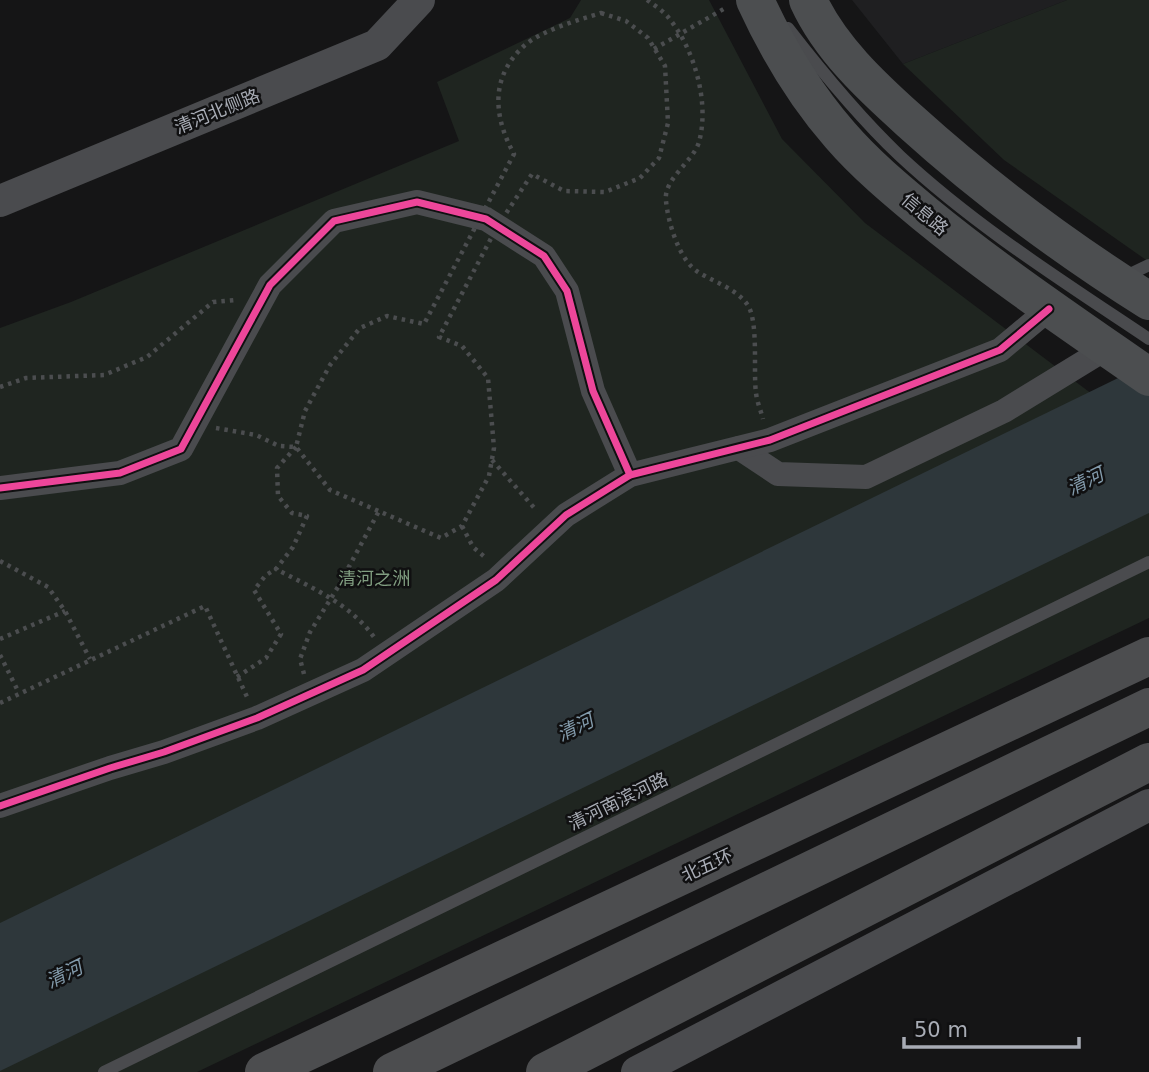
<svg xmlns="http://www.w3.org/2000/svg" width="1149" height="1072" viewBox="0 0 1149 1072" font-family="'DejaVu Sans','Noto Sans SC',sans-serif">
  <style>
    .built { fill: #1f1f21 }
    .green { fill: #1f2520 }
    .water { fill: #2e373b }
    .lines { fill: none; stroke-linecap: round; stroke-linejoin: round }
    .path { stroke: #4b4d4f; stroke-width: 4.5; stroke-dasharray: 3.5 5; stroke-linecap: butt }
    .service { stroke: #4a4b4e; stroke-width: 12 }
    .minor { stroke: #4a4b4e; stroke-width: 24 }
    .tertiary { stroke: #4a4b4e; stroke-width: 32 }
    .primary { stroke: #4c4e50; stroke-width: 38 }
    .motorway { stroke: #4c4d4f; stroke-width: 38 }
    .cycleway-casing { stroke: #101011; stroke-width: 11 }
    .cycleway { stroke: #ed469a; stroke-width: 7 }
    .labels { text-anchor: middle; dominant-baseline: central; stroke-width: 5; stroke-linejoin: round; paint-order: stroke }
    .street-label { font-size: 18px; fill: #a8acb5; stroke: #101011 }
    .park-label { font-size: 18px; fill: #819e81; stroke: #101011 }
    .water-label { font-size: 19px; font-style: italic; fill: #839bac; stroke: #101011 }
  </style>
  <rect width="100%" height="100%" fill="#151516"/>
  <polygon class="built" points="852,0 1067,0 903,64"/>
  <g class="green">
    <polygon points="581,0 709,0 782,139 865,223 1149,437 1149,618 197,1072 0,1072 0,328 71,302 459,141 437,82 570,18"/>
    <polygon points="1067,0 1149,0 1149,262 1004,160 903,64"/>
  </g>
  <polygon class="water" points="1149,363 1149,513 0,1071 0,923"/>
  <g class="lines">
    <g class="path">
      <path d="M647,0C654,5 662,10 668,17C694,48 710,102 699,142C693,162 663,179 666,201C668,222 679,260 698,272C714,282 735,288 747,304C759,320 753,372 756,393C757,402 761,411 763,419"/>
      <path d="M601,13L626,21L648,38L665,66L668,123L659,158L640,178L605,192L564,191L532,174L497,227L439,337L462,346L488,378L494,448L489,476L462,526L441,538L330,490L296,447L305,411L330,365L360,328L387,316L424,324L514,154C493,116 490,76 525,45C543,30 578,20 601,13Z"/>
      <polyline points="654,49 727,7"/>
      <polyline points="0,387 26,378 104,375 147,357 213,302 236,300"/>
      <polyline points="216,428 256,435 279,446 295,447"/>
      <path d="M296,447L277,468L278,496L292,513L307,516L293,547L276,569C312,588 349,603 374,637"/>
      <polyline points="492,460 537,511"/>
      <polyline points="462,526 473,547 486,558"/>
      <polyline points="0,561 48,587 65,611 90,659"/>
      <polyline points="0,639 65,611"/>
      <polyline points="0,655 19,693"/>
      <polyline points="304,674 300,659 310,632 338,587 379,511"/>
      <polyline points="237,677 266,658 281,634 254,590 266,575 276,569"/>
      <polyline points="0,703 205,606 248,699"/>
    </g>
    <g class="service">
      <path d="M788,28C822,72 859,117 900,156C975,226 1064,282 1149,339"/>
      <polyline points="1124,277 1149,265"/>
      <polyline points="104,1072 1149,562"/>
    </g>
    <g class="minor">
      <polyline points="739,448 778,474 866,477 1004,411 1107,348"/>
      <polyline points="0,488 120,473 181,449 270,285 334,221 417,202 486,219 544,256 567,291 593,391 630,475"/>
      <polyline points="0,806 110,768 164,752 257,718 363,670 496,580 566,515 630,475 770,440 1000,350 1049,309"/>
    </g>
    <g class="tertiary">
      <polyline points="0,201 377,45 419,0"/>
      <polyline points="637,1072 1149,805"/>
    </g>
    <g class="primary">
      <path d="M755,0C777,48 805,95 840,135C865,164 895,189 925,214C997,273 1073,324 1149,377"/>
      <path d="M808,0C830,48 871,86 910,121C984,188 1065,248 1149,301"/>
    </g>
    <g class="motorway">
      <polyline points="264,1072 1149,656"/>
      <polyline points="392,1072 1149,707"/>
      <polyline points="545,1072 1149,762"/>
    </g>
    <g class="cycleway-casing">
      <g id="cycleway">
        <polyline points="0,488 120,473 181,449 270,285 334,221 417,202 486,219 544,256 567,291 593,391 630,475"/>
        <polyline points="0,806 110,768 164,752 257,718 363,670 496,580 566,515 630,475 770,440 1000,350 1049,309"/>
      </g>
    </g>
    <use href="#cycleway" class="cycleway"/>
  </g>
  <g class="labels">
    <g class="street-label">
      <text transform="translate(217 111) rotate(-22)">清河北侧路</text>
      <text transform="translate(925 214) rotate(40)">信息路</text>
      <text transform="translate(618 801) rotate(-26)">清河南滨河路</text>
      <text transform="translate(707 865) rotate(-25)">北五环</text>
    </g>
    <g class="park-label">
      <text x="374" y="578">清河之洲</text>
    </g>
    <g class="water-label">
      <text transform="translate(1085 481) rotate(-26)">清河</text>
      <text transform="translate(575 727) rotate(-26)">清河</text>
      <text transform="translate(64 974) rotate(-26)">清河</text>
    </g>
  </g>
  <path d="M904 1037v10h175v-10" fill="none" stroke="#a8acb5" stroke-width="3.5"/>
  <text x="914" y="1037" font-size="21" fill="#a8acb5" stroke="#101011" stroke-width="5" paint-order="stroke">50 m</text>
</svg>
